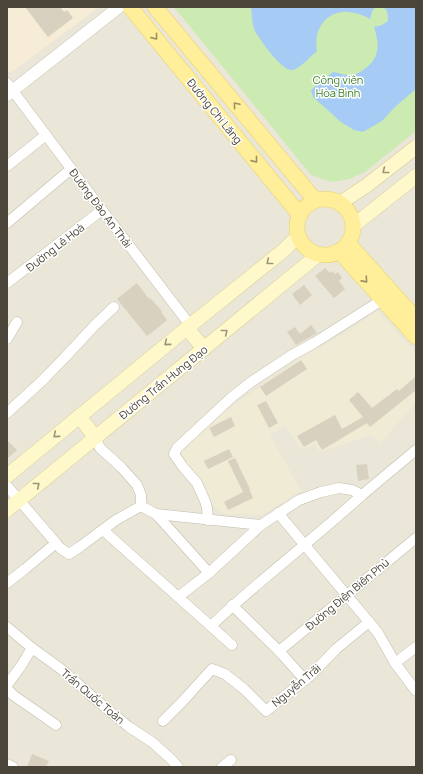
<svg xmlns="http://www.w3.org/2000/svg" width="423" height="774" viewBox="0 0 423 774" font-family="Manrope,sans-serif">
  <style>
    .residential { fill: #eae6d8 }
    .commercial { fill: #f7edd6 }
    .education { fill: #efebd4 }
    .green { fill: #cbebb2 }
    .water { fill: #a6cbf4 }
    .building { fill: #d8d1bf }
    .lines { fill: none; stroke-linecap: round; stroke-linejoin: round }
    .minor-casing { stroke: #c2bdac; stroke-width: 11 }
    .tertiary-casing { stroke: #c2bdac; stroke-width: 13 }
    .secondary-casing { stroke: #d7cd99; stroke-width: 15 }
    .primary-casing { stroke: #e9d065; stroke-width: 16 }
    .minor { stroke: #fff; stroke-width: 10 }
    .tertiary { stroke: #fff; stroke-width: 12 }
    .secondary { stroke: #fff8cb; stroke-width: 14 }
    .primary { stroke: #ffee9a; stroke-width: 15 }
    .oneway { stroke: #9b9164 }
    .oneway2 { stroke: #9b967a }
    .labels { text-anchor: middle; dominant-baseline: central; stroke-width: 3; stroke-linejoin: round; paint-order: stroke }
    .park-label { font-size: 11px; fill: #3f8028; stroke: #fff }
    .street-label { font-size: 11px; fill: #4a4538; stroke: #fff }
  </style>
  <rect width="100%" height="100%" fill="#f6f4ea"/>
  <rect class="residential" x="7" y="7" width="409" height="760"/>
  <polygon class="commercial" points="7,7 99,7 12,72 7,72"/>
  <polygon class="education" points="377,310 416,353 416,402 381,443 371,435 320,452 314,444 302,450 285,426 270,435 301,491 262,515 224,514 215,508 180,452 223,413 243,398 260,387 303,356 350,330"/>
  <polygon class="green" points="174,7 416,7 416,131 365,172 349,179 331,182 311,175"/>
  <g class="water">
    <path d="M251,7H377C371,9 372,14 370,19C363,15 357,13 349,12C326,10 313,30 317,51C311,56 300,68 293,70C283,73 260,40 255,31C252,24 252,15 251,7Z"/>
    <path d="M382,7H416V89L396,106L382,121L363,132L354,130L341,122L313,97L311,90L333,72C339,73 346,76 352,75C358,74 362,71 366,68C381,56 379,43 374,27L382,25L388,21C388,14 388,9 382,7Z"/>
  </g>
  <g class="building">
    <polygon points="25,7 60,7 64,12 67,10 73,18 48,37"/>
    <polygon points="325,268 330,273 332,271 335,274 338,272 342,278 339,281 345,289 334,298 315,276"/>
    <polygon points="137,283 149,299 150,298 162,311 161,312 167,320 161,325 160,326 147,336 117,299"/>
    <polygon points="304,285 312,295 300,305 292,294"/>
    <polygon points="311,325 317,333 296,345 287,332 295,327 300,334"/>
    <polygon points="301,360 307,369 266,396 260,387"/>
    <polygon points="416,376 416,390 370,427 367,423 322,450 316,440 304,447 297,436 335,415 342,429 363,417 349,400 358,392 372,408 397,389 399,391"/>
    <polygon points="266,401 278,423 269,428 257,405"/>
    <polygon points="231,417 235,426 214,437 209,428"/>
    <polygon points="7,440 17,450 7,459"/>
    <polygon points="229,449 233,457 208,469 204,461"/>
    <polygon points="235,458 250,489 249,489 253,498 228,510 224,502 243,492 228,461"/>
    <polygon points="367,464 369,479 358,481 356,465"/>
    <polygon points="32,754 49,761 46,767 27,767"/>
  </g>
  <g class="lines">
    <g class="minor-casing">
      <g id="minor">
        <polyline points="7,83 102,210 190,325"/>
        <polyline points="7,166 46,135"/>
        <polyline points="7,223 71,169"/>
        <polyline points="7,283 102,210"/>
        <polyline points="7,339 17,322"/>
        <polyline points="7,413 43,380 69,353 95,325 114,307"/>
        <polyline points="95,437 100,448 121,467 137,485 141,495 141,506"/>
        <polyline points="7,486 56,543 60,548 69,554 81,546 116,520 141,506 156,514 261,525 299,500 321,492 339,488 352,490 362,495 416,450"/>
        <polyline points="278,513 369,622"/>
        <polyline points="156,514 209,573"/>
        <polyline points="208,520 207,508 205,501 197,483 183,467 174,454 177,448 232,397 251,382 292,355 314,343 382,300"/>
        <polyline points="103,530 232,645"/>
        <polyline points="7,583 25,569 56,543"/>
        <polyline points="178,597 209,573 261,525"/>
        <polyline points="232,605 279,651 305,680"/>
        <path d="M211,626C259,580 313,540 362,495"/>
        <polyline points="7,627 32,648 61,669 94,698 129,727 152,742 172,760 178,767"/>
        <polyline points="32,648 21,666 7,685 7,689 13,695 56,725"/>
        <polyline points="279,651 416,538"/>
        <polyline points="395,663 416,647"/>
        <polyline points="163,721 182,702 212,669 225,674 244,689 266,711 311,675 336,649 369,622 378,633 395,663 416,691"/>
        <polyline points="7,764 13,767"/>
        <polyline points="222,767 231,760"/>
      </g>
    </g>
    <g class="tertiary-casing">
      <polyline id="tertiary" points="7,95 119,7"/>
    </g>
    <g class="secondary-casing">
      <g id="secondary">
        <polyline points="340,203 366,186 416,147"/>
        <polyline points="353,226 416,176"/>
        <polyline points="187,328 204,349"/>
        <polyline points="79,416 95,437"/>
        <polyline points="7,476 187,328 284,250 298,236"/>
        <polyline points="7,510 319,254"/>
      </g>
    </g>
    <g class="primary-casing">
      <g id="primary">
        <polyline points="130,7 299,214"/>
        <polyline points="155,7 315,200"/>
        <circle cx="325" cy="227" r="28"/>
        <polyline points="348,243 416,319"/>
        <polyline points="339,251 416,337"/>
      </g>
    </g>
    <use href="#minor" class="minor"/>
    <use href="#tertiary" class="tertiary"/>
    <use href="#secondary" class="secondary"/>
    <use href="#primary" class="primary"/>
  </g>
  <defs><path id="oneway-chevron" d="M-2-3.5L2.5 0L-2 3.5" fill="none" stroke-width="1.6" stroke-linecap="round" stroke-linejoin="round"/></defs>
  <g class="oneway">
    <use href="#oneway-chevron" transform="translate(155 37) rotate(51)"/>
    <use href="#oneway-chevron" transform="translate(236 105) rotate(-130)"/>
    <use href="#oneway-chevron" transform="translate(255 160) rotate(51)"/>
    <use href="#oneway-chevron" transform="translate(365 280) rotate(48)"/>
  </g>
  <g class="oneway2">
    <use href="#oneway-chevron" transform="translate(385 171) rotate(142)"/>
    <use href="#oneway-chevron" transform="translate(269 262) rotate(141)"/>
    <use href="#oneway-chevron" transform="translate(225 332) rotate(-39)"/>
    <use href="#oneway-chevron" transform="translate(167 343) rotate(140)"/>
    <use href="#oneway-chevron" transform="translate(56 435) rotate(140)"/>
    <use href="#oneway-chevron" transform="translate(37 485) rotate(-39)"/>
  </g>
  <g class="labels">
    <g class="park-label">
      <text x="338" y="79">Công viên<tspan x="338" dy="13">Hòa Bình</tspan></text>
    </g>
    <g class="street-label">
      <text transform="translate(215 111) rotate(51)">Đường Chi Lăng</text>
      <text transform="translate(101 208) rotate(53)">Đường Đào An Thái</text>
      <text transform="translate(55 247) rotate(-38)">Đường Lê Hoà</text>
      <text transform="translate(163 382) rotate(-39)">Đường Trần Hưng Đạo</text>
      <text transform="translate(347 594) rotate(-40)">Đường Điện Biên Phủ</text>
      <text transform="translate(296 685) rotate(-40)">Nguyễn Trãi</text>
      <text transform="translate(93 696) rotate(40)">Trần Quốc Toản</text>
    </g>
  </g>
  <rect width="423" height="774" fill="none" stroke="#4a4538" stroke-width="16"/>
</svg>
